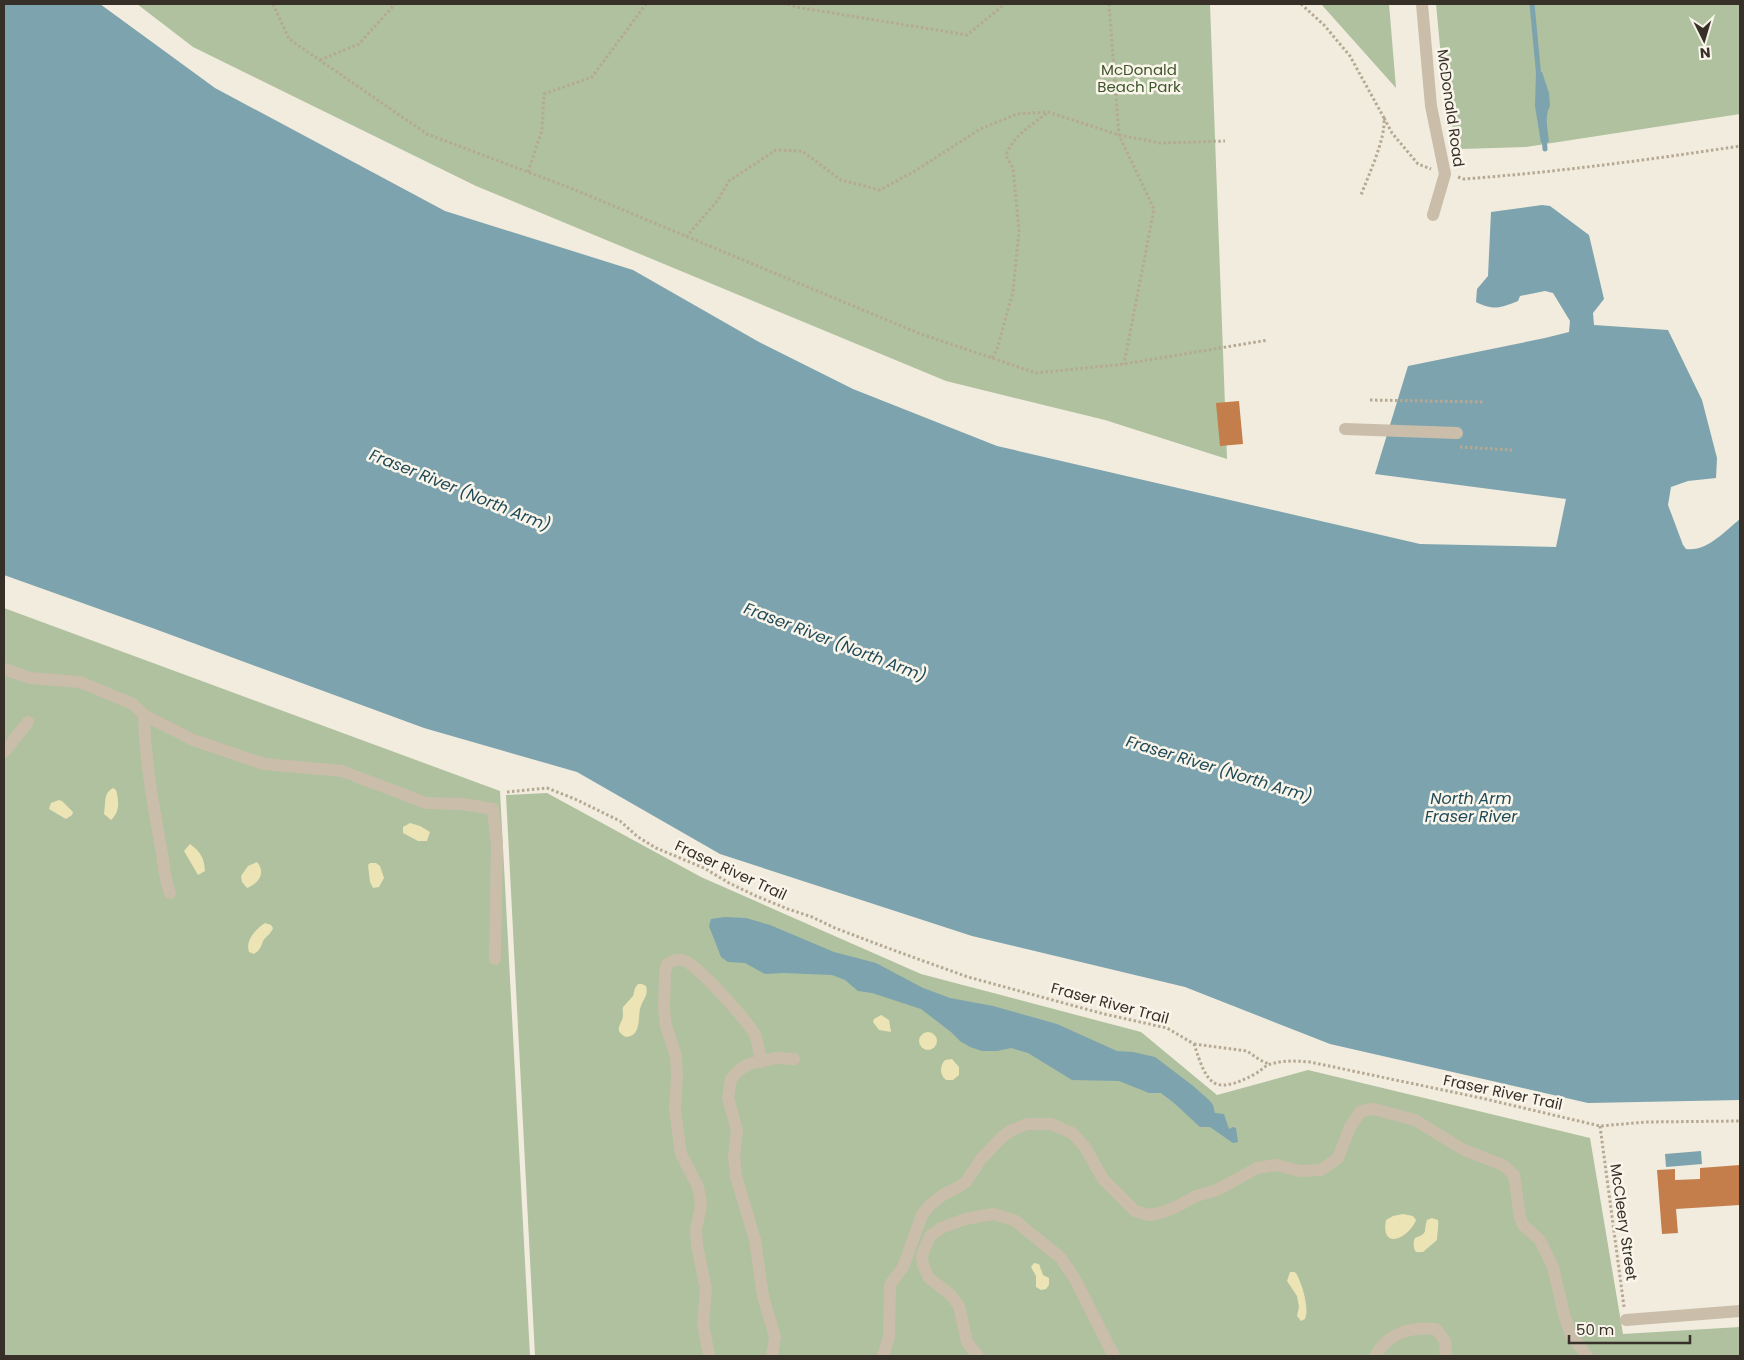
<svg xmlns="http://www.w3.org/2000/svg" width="1744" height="1360" viewBox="0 0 1744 1360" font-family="Poppins,sans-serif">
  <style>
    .green { fill: #afc19e }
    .sand { fill: #ece4b5 }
    .water { fill: #7da3ae }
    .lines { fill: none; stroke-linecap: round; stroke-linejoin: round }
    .stream { stroke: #7da3ae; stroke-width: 5 }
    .building { fill: #c37e4b }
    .path { stroke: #b6a994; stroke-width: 3; stroke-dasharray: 2.5 2.5; stroke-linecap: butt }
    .minor { stroke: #cabeaa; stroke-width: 12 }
    .labels { text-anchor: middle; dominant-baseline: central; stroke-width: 5; stroke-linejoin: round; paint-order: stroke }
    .park-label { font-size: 15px; fill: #3f552d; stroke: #f9f5ea }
    .street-label { font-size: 15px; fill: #373029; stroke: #f9f5ea }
    .water-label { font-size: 16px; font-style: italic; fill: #204a58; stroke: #f9f5ea }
  </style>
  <rect width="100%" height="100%" fill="#f2ecde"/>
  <g class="green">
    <polygon points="137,4 1210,4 1227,459 1105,420 946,381 476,186 193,47"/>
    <polygon points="1321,4 1389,4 1396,88"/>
    <polygon points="1436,4 1740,4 1740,114 1526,147 1461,149 1446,110"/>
    <polygon points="4,608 500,791 530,1356 4,1356"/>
    <polygon points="547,793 701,877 921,974 1141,1032 1217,1095 1308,1070 1590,1138 1623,1334 1740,1327 1740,1356 535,1356 506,795"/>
  </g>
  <g class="sand">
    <path d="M113,788L116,790C119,801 120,812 111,820L104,814C106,804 103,793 113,788Z"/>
    <polygon points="59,800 62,801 73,812 72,815 66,819 49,809 51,803"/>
    <polygon points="410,823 420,826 430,832 427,841 418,841 403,833 403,827"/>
    <path d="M190,844C201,852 204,858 205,871L198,875L184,851Z"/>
    <path d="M257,862C266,873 259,883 247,888L242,882L241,876L248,866Z"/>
    <polygon points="370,863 376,863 380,866 384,878 379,887 373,888 370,882 368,865"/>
    <path d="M265,923L271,925L273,928C271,934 266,936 263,941C261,947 260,950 254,954L249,952C245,940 256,929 265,923Z"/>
    <path d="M638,984H642L646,986C649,996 642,1000 640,1009C638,1019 641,1036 626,1037C616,1032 618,1028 622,1020C624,1016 622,1011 623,1007L633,996L635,988Z"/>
    <polygon points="881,1015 889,1020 891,1032 879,1030 873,1022 874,1019"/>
    <circle cx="928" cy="1041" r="9"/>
    <path d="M952,1059L959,1067V1075L953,1080H946C939,1074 940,1066 945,1060Z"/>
    <path d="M1403,1214L1413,1216L1416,1220C1408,1240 1380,1250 1386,1220L1393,1216Z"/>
    <path d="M1432,1218L1438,1220C1439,1224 1437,1235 1437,1240L1423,1252H1416C1413,1248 1413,1242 1415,1238C1429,1233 1423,1232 1427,1220Z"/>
    <polygon points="1034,1263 1039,1264 1043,1275 1049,1278 1049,1285 1046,1289 1041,1290 1036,1287 1036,1276 1031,1267"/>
    <path d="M1290,1272H1294L1296,1273C1302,1283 1310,1310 1305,1319L1301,1321L1297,1316L1299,1307L1297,1296L1287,1281Z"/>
  </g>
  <g class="water">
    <path d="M4,4H100L215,88L445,211L633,270L759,342L853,389L997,446L1420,544L1556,547L1566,499L1375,474L1408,366L1545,338L1569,332L1570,321L1553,293L1545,291L1520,296L1518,301C1500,308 1494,311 1476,302L1477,289L1488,276L1491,212L1542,205L1550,206L1589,235L1604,299L1593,313L1594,325L1668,330L1702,400L1717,458L1716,478L1688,481L1671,487L1668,505L1683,545L1686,549C1707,552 1725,531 1740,519V1100L1588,1103L1330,1044L1185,987L972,936L720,854L577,772L424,728L155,629L4,575Z"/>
    <path d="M1536,72H1542L1549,93L1550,106C1544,116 1548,130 1549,142L1541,143L1535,106Z"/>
    <polygon points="725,917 746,918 770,925 834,952 876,963 923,988 950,998 993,1006 1057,1024 1117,1051 1133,1052 1155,1057 1192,1085 1209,1100 1213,1105 1215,1113 1224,1114 1229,1129 1233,1127 1236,1128 1238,1142 1233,1143 1210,1127 1200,1127 1174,1103 1161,1093 1149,1093 1119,1081 1072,1080 1028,1053 1011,1048 997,1051 982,1051 970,1047 960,1041 951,1032 921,1009 872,993 858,991 845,980 832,975 783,973 765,974 745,963 728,962 721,957 709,926 711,919"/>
    <polygon points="1701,1151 1702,1164 1666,1167 1665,1154"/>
  </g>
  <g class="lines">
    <g class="stream">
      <polyline points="1532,4 1539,78"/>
      <polyline points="1544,136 1545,149"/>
    </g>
  </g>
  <g class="building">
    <polygon points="1239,401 1243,444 1220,446 1216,403"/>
    <polygon points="1740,1165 1740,1205 1676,1209 1678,1233 1662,1234 1657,1170 1675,1169 1675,1180 1700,1179 1700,1168"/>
  </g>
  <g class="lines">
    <g class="path">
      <polyline points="273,4 289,39 427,134 573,189 918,333 1036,373 1124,364 1268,340"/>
      <polyline points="788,4 796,7 967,35 1005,4"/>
      <polyline points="1109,4 1119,135 1154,209 1124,364"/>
      <path d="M1301,4L1324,25L1350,56L1384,118C1386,138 1369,174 1361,195"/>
      <polyline points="320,60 359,44 395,4"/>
      <polyline points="1384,118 1392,133 1418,164 1431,169"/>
      <polyline points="528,172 542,130 544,94 592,77 646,4"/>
      <path d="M1458,177L1464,179C1557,172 1648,160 1740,146"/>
      <polyline points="686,237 718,200 729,181 776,150 802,151 841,180 880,190 915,171 980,129 1017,114 1048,112 1119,135 1160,143 1225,141"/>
      <path d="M992,358L997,349L1013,292L1019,231L1013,168L1006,156C1012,136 1032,125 1047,113"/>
      <polyline points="1370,400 1485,402"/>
      <polyline points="1460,447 1512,450"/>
      <path d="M507,792L547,788L575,799L620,821L638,837L656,848L704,868L729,883L756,896L788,909L812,917L835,928L893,950L968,977L1104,1014L1167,1028L1194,1044C1207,1083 1212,1097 1255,1074C1261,1071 1265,1065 1271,1064C1284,1060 1297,1061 1310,1062L1481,1098L1600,1126L1646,1122L1740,1121"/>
      <polyline points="1194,1044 1247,1051 1260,1060 1269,1064"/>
      <polyline points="1600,1126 1624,1307"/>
    </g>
    <g class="minor">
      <polyline points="1422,4 1431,106 1445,174 1433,215"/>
      <polyline points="1345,429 1457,433"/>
      <polyline points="4,669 30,678 80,682 133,704 144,715 193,740 264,764 342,771 426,803 462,804 493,809 497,845 495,959"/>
      <path d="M144,715C145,760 153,804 161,848C164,863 164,878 170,893"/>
      <polyline points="4,752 28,722"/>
      <polyline points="1626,1320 1740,1311"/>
      <path d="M709,1356L703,1323L706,1289L697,1245L696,1229L701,1206L700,1198L698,1187L681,1154L675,1109L677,1076L676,1056L666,1026L664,1009L665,972L667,964C673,960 678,958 685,961C699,967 747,1020 755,1035C758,1042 759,1053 761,1062"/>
      <polyline points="772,1356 775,1337 763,1296 755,1240 736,1176 734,1157 737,1130 728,1098 731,1079 739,1070 749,1064 776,1058 794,1059"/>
      <polyline points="883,1356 889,1337 890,1285 903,1267 922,1215 930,1205 944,1194 957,1188 966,1182 981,1159 1002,1137 1012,1130 1027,1124 1051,1124 1072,1133 1085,1147 1103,1179 1135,1211 1149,1215 1160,1213 1176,1207 1196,1196 1217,1190 1257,1168 1276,1165 1300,1171 1321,1170 1338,1158 1350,1127 1361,1111 1374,1109 1415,1120 1464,1150 1503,1165 1514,1175 1520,1217 1523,1225 1540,1240 1553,1267 1564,1314 1571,1335 1587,1356"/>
      <polyline points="978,1356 967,1342 959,1306 950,1294 929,1278 923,1265 922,1255 930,1236 941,1228 965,1219 993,1214 1014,1220 1061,1258 1076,1281 1114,1356"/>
      <path d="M1375,1356C1389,1332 1410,1327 1436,1329L1445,1341L1446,1356"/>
    </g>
  </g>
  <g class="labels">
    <g class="park-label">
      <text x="1139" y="69">McDonald<tspan x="1139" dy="17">Beach Park</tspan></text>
    </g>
    <g class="street-label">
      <text transform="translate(1451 108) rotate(82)">McDonald Road</text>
      <text transform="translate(731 870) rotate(25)">Fraser River Trail</text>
      <text transform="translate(1110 1003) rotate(15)">Fraser River Trail</text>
      <text transform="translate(1503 1092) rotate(12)">Fraser River Trail</text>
      <text transform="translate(1624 1222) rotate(82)">McCleery Street</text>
    </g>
    <g class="water-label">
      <text transform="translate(460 490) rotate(22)">Fraser River (North Arm)</text>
      <text transform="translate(835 642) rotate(21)">Fraser River (North Arm)</text>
      <text transform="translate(1219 769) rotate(17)">Fraser River (North Arm)</text>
      <text x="1471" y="798">North Arm<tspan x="1471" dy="18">Fraser River</tspan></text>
    </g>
  </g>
  <rect width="1744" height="1360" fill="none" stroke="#373029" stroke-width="10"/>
  <g transform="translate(1704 40) rotate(175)" stroke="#f9f5ea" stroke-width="4" paint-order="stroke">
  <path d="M0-4L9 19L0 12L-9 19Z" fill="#373029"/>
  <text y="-8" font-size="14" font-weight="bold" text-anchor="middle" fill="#373029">N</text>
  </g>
  <path d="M1569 1335v8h121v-8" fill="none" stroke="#373029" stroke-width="2.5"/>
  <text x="1576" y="1335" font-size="15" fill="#373029" stroke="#f9f5ea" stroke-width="4" paint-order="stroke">50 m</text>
</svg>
